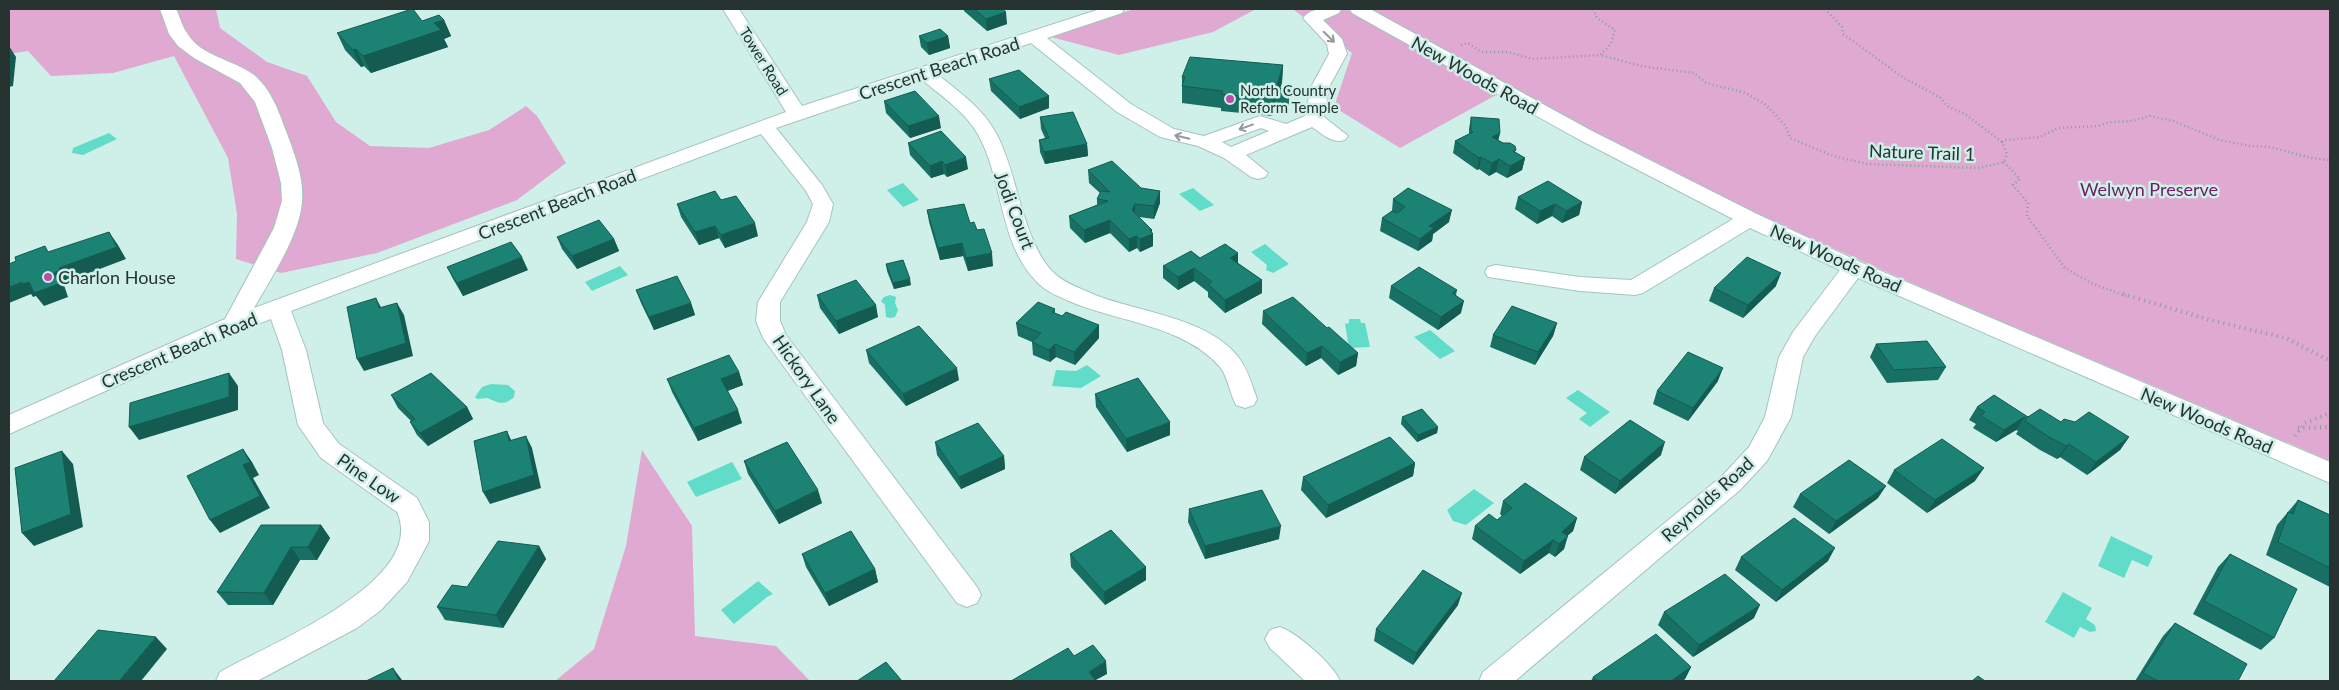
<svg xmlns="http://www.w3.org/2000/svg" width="2339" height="690" viewBox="0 0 2339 690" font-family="Lato,sans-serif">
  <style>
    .green { fill: #dfa9d1 }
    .water { fill: #61dcc8 }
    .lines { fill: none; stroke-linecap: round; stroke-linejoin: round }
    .minor-casing { stroke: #a5c4be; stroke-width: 2 }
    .path-far1 { stroke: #879f9b; stroke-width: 2.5; stroke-dasharray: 1 3; stroke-linecap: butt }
    .path { stroke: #879f9b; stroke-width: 4; stroke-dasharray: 1 4.5; stroke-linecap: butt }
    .minor { fill: #fff; fill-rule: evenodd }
    .wall { fill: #187064 }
    .shaded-wall { fill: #145b51 }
    .building { fill: #1c8274; stroke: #145b51 }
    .oneway { stroke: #929998 }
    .poi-dot { fill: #bd4ca8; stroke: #cff0e9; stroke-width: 2 }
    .labels { text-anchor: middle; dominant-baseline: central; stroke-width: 5; stroke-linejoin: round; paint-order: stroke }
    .far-street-label { font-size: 15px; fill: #263331; stroke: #cff0e9 }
    .far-poi-label { font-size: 15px; fill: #263331; stroke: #cff0e9; text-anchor: start }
    .street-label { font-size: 18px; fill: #263331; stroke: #cff0e9 }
    .park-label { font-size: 18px; fill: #701b62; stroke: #cff0e9 }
    .poi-label { font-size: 18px; fill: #263331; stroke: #cff0e9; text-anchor: start }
  </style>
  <rect width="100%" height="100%" fill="#cff0e9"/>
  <g class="green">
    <polygon points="10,9 216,9 220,28 267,62 307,76 336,122 370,146 429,148 489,130 526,106 537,116 566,163 517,200 377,253 281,273 236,259 237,214 228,158 174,56 113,73 51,76 28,51 9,54"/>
    <polygon points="1134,9 1256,9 1213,32 1119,55 1051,37"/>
    <polygon points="1286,9 1347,9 1496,95 1400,148 1334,107 1352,53 1294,10"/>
    <path d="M1368,9H2330V461C2117,369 1902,283 1693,184C1582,131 1475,69 1368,9Z"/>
    <polygon points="642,450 692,526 695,636 776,646 810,681 555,681 594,649 626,546"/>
  </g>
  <g class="water">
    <polygon points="109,133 117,139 83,155 72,153 73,148"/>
    <polygon points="903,183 919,200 903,207 887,190"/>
    <polygon points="1193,188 1214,205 1200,211 1179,194"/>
    <polygon points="1265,244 1289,264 1273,273 1266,270 1267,265 1251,252"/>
    <polygon points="620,266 628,275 592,291 585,282"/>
    <polygon points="890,295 896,297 895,303 898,310 895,317 890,318 886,317 885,305 881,301 884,297"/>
    <polygon points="1349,319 1360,319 1361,323 1365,323 1370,347 1349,348 1345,324 1349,323"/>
    <polygon points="1430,330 1455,351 1440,359 1414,337"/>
    <polygon points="1087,365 1101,376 1081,388 1052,386 1056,370 1076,371"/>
    <path d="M491,384L508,385L515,391L514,397C503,407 498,402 487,398L477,399L475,397L482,387Z"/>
    <polygon points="1578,390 1610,412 1590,427 1579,419 1587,413 1566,398"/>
    <polygon points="732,462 742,479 696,497 687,482"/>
    <polygon points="1474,489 1494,503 1466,525 1453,521 1447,510"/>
    <polygon points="2111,536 2153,556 2148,567 2132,560 2124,578 2098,566"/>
    <polygon points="758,581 773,594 767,597 734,624 721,610"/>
    <polygon points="2063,592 2092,608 2086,619 2095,625 2096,631 2090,632 2080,627 2074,638 2045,622"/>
  </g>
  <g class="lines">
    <g class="minor-casing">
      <g id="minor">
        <path d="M160,9H176C180,17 182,26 187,33C200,56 234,60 254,75C271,89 279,112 286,131C294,153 304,177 302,201C300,235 271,278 254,308L786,112L723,9H739L802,106L1100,9H1124L1122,13L1047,38L1131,104L1174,129L1204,136L1260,116L1286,124L1305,116L1311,87L1329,54L1327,44L1303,18C1312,6 1329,9 1341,9L1339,13L1323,20L1342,39L1347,54L1329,87L1324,117L1348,136L1345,140C1331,144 1323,134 1312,127L1246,155L1268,173L1265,177L1258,179L1251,177L1224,158L1198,146L1160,137L1117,112L1031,43L937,74C959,92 984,109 997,135C1018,174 1023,245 1055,274C1066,284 1082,289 1095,295C1138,312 1210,318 1239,358C1248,370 1252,385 1257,399L1254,405L1245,408L1236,405C1230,394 1228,377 1220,367C1184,325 1117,322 1069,301C1058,296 1047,292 1039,284C996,243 1005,175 974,128C960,108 939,94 921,79L776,128L822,185L833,204L829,222L780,302V321L786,335L977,587L981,595L977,603L967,607L957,603L763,338L756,321L758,302L807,222L813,204L806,191L761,134L291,311L306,350L323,423L339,444L417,498L429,522V541L407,582L381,610L357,628L257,681H216L220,672C266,645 429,582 397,512L321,458L298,425L282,350L271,319L242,330L9,434V415L225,319L274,228L282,201L281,183L272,148L255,102L240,83L194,58L178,46L169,34ZM1261,128L1269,131L1231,147L1222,142Z"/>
        <polygon points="1350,9 1370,9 1592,131 1757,214 1862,263 2330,462 2330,483 1858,278 1815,336 1803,357 1791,417 1767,461 1740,490 1515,681 1479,681 1483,672 1722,476 1749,447 1765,417 1779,357 1793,332 1840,270 1750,228 1643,293 1635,295 1580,291 1488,277 1485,272 1488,267 1496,265 1580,277 1631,280 1733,219 1578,139 1352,13"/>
        <path d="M1280,627C1297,633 1333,664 1340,681H1305L1270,648L1265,639L1270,630Z"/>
      </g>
    </g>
    <g class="path-far1">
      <polyline points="1593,9 1597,18 1615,30 1611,44 1600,55 1641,66 1694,73 1706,83 1746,93 1766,105 1785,125 1790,138 1833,156 1867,164 1978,168 2004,162 2007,154 2002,142 2005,140 2040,137 2058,128 2098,126 2110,122 2132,121 2150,116 2173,121 2220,140 2250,146 2270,147 2311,158 2330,160"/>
      <polyline points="1825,9 1842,27 1843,34 1904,78 1941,98 1947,106 1965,114 2002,142"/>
      <polyline points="1461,45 1468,43 1481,52 1508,52 1532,59 1600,55"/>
      <polyline points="2004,162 2020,179 2013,185 2028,203 2027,216 2065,268 2091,283 2126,296"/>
    </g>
    <g class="path">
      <polyline points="2123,294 2210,320 2286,338 2330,361"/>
      <polyline points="2298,428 2330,427"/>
      <polyline points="2295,436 2305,423 2330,413"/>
    </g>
    <use href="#minor" class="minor"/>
  </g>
  <g class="wall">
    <polygon points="964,9 1002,9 1007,24 987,31 964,11"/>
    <polygon points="444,20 451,36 444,39 448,47 371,73 364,66 361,67 345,50 337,33 422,21"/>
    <polygon points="919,36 948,36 950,48 929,55 921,47"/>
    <polygon points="1283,65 1282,82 1280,89 1290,90 1288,108 1287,111 1274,110 1272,116 1221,111 1221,108 1182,103 1182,77"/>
    <polygon points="989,79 1049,96 1049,108 1020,119 991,91"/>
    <polygon points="884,101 941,128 910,138 886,113"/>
    <polygon points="1040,117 1087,144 1088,156 1045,164 1040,152 1039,140 1045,138 1041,129"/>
    <polygon points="1471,117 1500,133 1498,140 1516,150 1515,152 1525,158 1522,170 1507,178 1496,172 1489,176 1479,169 1477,170 1453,153 1455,141 1469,134 1469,129"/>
    <polygon points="908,143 968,169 947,177 944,174 931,178 910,155"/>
    <polygon points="1088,170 1141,188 1160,191 1160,203 1154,219 1139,217 1152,233 1153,246 1140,252 1137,248 1129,252 1110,233 1085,243 1070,228 1069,216 1097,205 1097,199 1100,193 1089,183"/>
    <polygon points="1518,197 1582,202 1579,215 1562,223 1552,216 1537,224 1515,209"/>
    <polygon points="1393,199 1449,222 1433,234 1432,241 1418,251 1380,231 1382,218 1392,211"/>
    <polygon points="677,204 758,236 725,248 719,238 699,245 681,217"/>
    <polygon points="927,210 970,223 977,230 993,266 968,271 963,256 940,260 929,222"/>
    <polygon points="557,237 614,239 619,251 577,269 562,249"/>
    <polygon points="1200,258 1238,263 1262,280 1262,293 1225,313 1208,297 1208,292 1194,281 1178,290 1163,278 1163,266"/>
    <polygon points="886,264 911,285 894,289 887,271"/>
    <polygon points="447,267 528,270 463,296 453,279"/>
    <polygon points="1391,286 1457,290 1456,295 1461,313 1438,330 1389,298"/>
    <polygon points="1776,286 1743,318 1709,301 1714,288"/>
    <polygon points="636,290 691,303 695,315 654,330 641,303"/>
    <polygon points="817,295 878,317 839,334 820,308"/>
    <polygon points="1055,309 1055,313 1062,316 1099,325 1099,338 1075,365 1056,357 1050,362 1033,355 1032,342 1018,336 1016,323"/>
    <polygon points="1263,311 1327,328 1358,353 1356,366 1338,375 1321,358 1306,366 1262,324"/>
    <polygon points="1557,323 1553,336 1535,365 1490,347 1493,335"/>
    <polygon points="1876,344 1946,367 1938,380 1887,383 1870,357"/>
    <polygon points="866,350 959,380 906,406 869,363"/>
    <polygon points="739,372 743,385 727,391 742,423 698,441 672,392 667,379"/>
    <polygon points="1718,381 1688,421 1653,404 1657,391"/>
    <polygon points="1095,394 1170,435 1127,452 1096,407"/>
    <polygon points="391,395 467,407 473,419 428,446 417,435 410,422 411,421 398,408"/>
    <polygon points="1977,407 2061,422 2129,437 2120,450 2087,475 2060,457 2057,459 2040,450 2016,434 2018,431 2016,430 1996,442 1973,428 1976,424 1969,420"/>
    <polygon points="1402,417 1438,427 1437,433 1417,442 1401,424"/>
    <polygon points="935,442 1004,456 1005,469 961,489 937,455"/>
    <polygon points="1661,455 1615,494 1580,470 1584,457"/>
    <polygon points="744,461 822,503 779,524 748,474"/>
    <polygon points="1415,463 1413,476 1326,518 1301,490 1303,477"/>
    <polygon points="1894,470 1975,481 1927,513 1887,483"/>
    <polygon points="1800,494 1878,498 1829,534 1793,507"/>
    <polygon points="2298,500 2330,515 2330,587 2266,555 2277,525"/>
    <polygon points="1503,501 1577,518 1573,531 1567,536 1564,549 1555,557 1549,553 1520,574 1472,539 1475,526 1497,520 1502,516 1500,514"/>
    <polygon points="1189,509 1279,539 1205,559 1188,522"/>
    <polygon points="321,525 330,538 317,560 300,560 273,605 228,605 217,592"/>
    <polygon points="539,546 546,559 503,628 445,620 437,607 467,587"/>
    <polygon points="802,554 875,569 878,582 829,606 806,567"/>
    <polygon points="1070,554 1146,567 1146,580 1105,605 1071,567"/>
    <polygon points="2230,554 2274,638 2261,650 2193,614 2218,567"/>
    <polygon points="1741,557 1828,561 1776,602 1735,570"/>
    <polygon points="1458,605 1413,665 1374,641 1376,629"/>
    <polygon points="1664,612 1754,618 1693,657 1658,625"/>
    <polygon points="2175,623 2238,681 2135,681 2163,636"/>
    <polygon points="1691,667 1685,679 1682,681 1591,681 1593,677"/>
  </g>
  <g class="shaded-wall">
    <polygon points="1006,12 1007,24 987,31 986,19"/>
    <polygon points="444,20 451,36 444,39 448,47 371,73 363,56 434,23"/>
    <polygon points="948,36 950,48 929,55 927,43"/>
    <polygon points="9,46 16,57 13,86 9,87"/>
    <polygon points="356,49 364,66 361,67 353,50"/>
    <polygon points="1283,65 1282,82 1279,93 1276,88"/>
    <polygon points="1290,90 1288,108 1287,111 1289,94"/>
    <polygon points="1275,92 1274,110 1272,116 1273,99"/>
    <polygon points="1049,96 1049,108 1020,119 1019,107"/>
    <polygon points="939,116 941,128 910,138 908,126"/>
    <polygon points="1500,133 1497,145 1492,137"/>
    <polygon points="1087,144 1088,156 1045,164 1044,152"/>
    <polygon points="966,157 968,169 947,177 945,165"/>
    <polygon points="1481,157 1479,169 1477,170 1479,158"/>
    <polygon points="1525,158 1522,170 1507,178 1510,166"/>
    <polygon points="1499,159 1496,172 1489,176 1492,163"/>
    <polygon points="942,161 944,174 931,178 930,166"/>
    <polygon points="1160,191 1160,203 1154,219 1154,206"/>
    <polygon points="1582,202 1579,215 1562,223 1566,211"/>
    <polygon points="1135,204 1135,216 1132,210"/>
    <polygon points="1555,204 1552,216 1537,224 1540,211"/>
    <polygon points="1452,210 1449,222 1433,234 1432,241 1418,251 1420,239 1429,226"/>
    <polygon points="1110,220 1110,233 1085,243 1084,230"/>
    <polygon points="755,223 758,236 725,248 721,235"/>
    <polygon points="715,226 719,238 699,245 695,232"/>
    <polygon points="1150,230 1152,230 1152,234 1153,234 1153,246 1140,252 1140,239"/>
    <polygon points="109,232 118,245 126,259 68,281 69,283 64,285 68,297 44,306 36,296 33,297 31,294 9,303 9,287 59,268"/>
    <polygon points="1137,236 1137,248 1129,252 1129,239"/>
    <polygon points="614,239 619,251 577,269 572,256"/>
    <polygon points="962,243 963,256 940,260 938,248"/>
    <polygon points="992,253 993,266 968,271 966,258"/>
    <polygon points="1238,253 1238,266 1230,258"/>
    <polygon points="522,257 528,270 463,296 457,283"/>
    <polygon points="1194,268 1194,281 1178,290 1178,277"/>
    <polygon points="1781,273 1776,286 1743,318 1748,305"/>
    <polygon points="910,279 911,285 894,289 893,283"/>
    <polygon points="1262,280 1262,293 1225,313 1225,300"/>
    <polygon points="376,298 383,311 379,308"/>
    <polygon points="1464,301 1461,313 1438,330 1441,317"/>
    <polygon points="397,303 404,315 413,356 364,371 357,359"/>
    <polygon points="691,303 695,315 654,330 649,317"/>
    <polygon points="876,305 878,317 839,334 836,321"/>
    <polygon points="1557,323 1553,336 1535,365 1538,352"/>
    <polygon points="1099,325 1099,338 1075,365 1074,352"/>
    <polygon points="1055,344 1056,357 1050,362 1049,350"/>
    <polygon points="1322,346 1321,358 1306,366 1307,353"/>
    <polygon points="1358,353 1356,366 1338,375 1340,362"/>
    <polygon points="957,368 959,380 906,406 903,394"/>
    <polygon points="1723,368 1718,381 1688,421 1693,408"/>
    <polygon points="739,372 743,385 725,392 721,379"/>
    <polygon points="229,373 238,386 238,410 139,440 129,427"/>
    <polygon points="467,407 473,419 428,446 420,433"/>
    <polygon points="738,410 742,423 698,441 694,428"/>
    <polygon points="2024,417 2016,430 1996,442 2004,430"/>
    <polygon points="1170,422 1170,435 1127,452 1126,439"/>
    <polygon points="1438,427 1437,433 1417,442 1418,435"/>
    <polygon points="507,431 513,444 509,441"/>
    <polygon points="526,436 532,448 541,488 490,504 483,492"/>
    <polygon points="2129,437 2120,450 2087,475 2096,462"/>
    <polygon points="1665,442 1661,455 1615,494 1620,481"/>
    <polygon points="2069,444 2060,457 2057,459 2066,446"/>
    <polygon points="243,449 252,462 259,475 253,478 270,508 220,533 210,520 243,465"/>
    <polygon points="62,451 73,464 83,527 34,546 22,533"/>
    <polygon points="1004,456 1005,469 961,489 959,477"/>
    <polygon points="1415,463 1413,476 1326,518 1328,505"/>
    <polygon points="1984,468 1975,481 1927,513 1935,500"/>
    <polygon points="1886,486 1878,498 1829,534 1836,521"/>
    <polygon points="818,490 822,503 779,524 775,511"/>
    <polygon points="1577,518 1573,531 1558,544 1562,532"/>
    <polygon points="321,525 330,538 317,560 308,547"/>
    <polygon points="1281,526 1279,539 1205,559 1205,546"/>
    <polygon points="1568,536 1564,549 1555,557 1559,544"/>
    <polygon points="1553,540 1549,553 1520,574 1524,561"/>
    <polygon points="539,546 546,559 503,628 496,615"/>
    <polygon points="291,547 300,560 273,605 264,593"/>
    <polygon points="1835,548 1828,561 1776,602 1782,590"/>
    <polygon points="1146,567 1146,580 1105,605 1104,592"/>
    <polygon points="875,569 878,582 829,606 825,593"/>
    <polygon points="1462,593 1458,605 1413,665 1416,653"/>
    <polygon points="1760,605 1754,618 1693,657 1699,645"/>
    <polygon points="156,637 167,649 141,681 119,681"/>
    <polygon points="1106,661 1107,674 1094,681 1089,672"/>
    <polygon points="1691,667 1685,679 1682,681 1671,681"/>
    <polygon points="393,668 402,680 402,681 399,681"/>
  </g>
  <g class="building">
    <polygon points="412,9 413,9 422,21 439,15 444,20 434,23 441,30 363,56 356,49 353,50 337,33"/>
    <polygon points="974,9 1002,9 1006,12 986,19"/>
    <polygon points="940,29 948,36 927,43 919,36"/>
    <polygon points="1190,57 1283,65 1276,88 1290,90 1289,94 1275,92 1273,99 1221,94 1223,91 1182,86 1185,77 1182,77"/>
    <polygon points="1019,70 1049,96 1019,107 989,79"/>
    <polygon points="915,91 939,116 908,126 884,101"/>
    <polygon points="1073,112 1087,144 1044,152 1039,140 1049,138 1040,117"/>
    <polygon points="1471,117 1499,119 1500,133 1492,137 1503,143 1510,143 1515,146 1516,150 1513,151 1525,158 1510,166 1499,159 1492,163 1481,157 1479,158 1455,141 1473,132 1471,130"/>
    <polygon points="941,131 966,157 945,165 942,161 930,166 908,143"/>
    <polygon points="1112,161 1141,188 1160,191 1154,206 1135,204 1132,210 1152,230 1150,230 1153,234 1140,239 1137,236 1129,239 1110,220 1084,230 1069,216 1108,201 1097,199 1101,191 1110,192 1088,170"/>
    <polygon points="1548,181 1582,202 1566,211 1555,204 1540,211 1518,197"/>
    <polygon points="1408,188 1452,210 1429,226 1434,228 1420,239 1382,218 1392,211 1397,213 1405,207 1393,199"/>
    <polygon points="715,191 721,200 736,196 755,223 721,235 715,226 695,232 677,204"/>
    <polygon points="964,204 970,223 974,222 977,230 984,229 992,253 966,258 962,243 938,248 927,210"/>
    <polygon points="599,220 614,239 572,256 557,237"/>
    <polygon points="109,232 117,247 59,268 60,270 54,273 59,284 34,293 29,282 23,284 22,282 9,287 9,264 16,261 15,257 45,246 48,252"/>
    <polygon points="511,242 522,257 457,283 447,267"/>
    <polygon points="1225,244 1238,253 1230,258 1262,280 1225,300 1208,284 1212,282 1194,268 1178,277 1163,266 1191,251 1200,258"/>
    <polygon points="1747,257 1781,273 1748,305 1714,288"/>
    <polygon points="903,260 910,279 893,283 886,264"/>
    <polygon points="1419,267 1457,290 1452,293 1464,301 1441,317 1391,286"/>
    <polygon points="677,276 691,303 649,317 636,290"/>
    <polygon points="856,280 876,305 836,321 817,295"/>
    <polygon points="1293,297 1327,328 1329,327 1358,353 1340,362 1322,346 1307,353 1263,311"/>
    <polygon points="376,298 379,308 397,303 406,343 357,359 347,307"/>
    <polygon points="1038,302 1055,309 1052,312 1062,316 1066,312 1099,325 1074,352 1055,344 1049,350 1032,342 1041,333 1016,323"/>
    <polygon points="1512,306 1557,323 1538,352 1493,335"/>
    <polygon points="919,326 957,368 903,394 866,350"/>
    <polygon points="1927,341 1946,367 1894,370 1876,344"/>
    <polygon points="1688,352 1723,368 1693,408 1657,391"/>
    <polygon points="729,355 739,372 721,379 738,410 694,428 667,379"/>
    <polygon points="229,373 229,397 129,427 130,403"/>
    <polygon points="431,373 467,407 420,433 410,422 415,419 391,395"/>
    <polygon points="1138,378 1170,422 1126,439 1095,394"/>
    <polygon points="1994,395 2028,417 2040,409 2061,422 2064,419 2075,422 2089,412 2129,437 2096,462 2069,444 2066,446 2049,437 2025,421 2027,419 2024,417 2004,430 1981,416 1985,412 1977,407"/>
    <polygon points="1422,409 1438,427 1418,435 1402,417"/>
    <polygon points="1630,420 1665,442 1620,481 1584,457"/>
    <polygon points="978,423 1004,456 959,477 935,442"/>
    <polygon points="507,431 509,441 526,436 534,475 483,492 474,441"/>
    <polygon points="1390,437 1415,463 1328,505 1303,477"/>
    <polygon points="1942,439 1984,468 1935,500 1894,470"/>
    <polygon points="787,442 818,490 775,511 744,461"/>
    <polygon points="243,449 250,462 243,465 260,496 210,520 187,476"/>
    <polygon points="62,451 71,514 22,533 15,468"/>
    <polygon points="1849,460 1886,486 1836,521 1800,494"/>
    <polygon points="1525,483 1577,518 1562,532 1568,536 1559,544 1553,540 1524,561 1475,526 1489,514 1497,520 1512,508 1503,501"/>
    <polygon points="1262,490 1281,526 1205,546 1189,509"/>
    <polygon points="2298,500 2330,515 2330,568 2278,542 2288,512 2293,514"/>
    <polygon points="1794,518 1835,548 1782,590 1741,557"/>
    <polygon points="261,525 321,525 308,547 291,547 264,593 217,592"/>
    <polygon points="1111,530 1146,567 1104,592 1070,554"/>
    <polygon points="851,531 875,569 825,593 802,554"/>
    <polygon points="498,541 539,546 496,615 437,607 452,585 467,587"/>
    <polygon points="2230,554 2297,589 2274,638 2204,601"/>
    <polygon points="1423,570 1462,593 1416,653 1376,629"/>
    <polygon points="1725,574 1760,605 1699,645 1664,612"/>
    <polygon points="2175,623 2247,664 2238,681 2158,681 2143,673"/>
    <polygon points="98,630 156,637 119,681 54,681"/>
    <polygon points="1656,634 1691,667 1671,681 1598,681 1593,677"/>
    <polygon points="1093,645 1106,661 1089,672 1096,681 1011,681 1068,648 1074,656"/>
    <polygon points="886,662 902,681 857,681"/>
    <polygon points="393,668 399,681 366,681"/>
    <polygon points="1978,676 1985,681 1972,681"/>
  </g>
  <defs><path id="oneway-shaft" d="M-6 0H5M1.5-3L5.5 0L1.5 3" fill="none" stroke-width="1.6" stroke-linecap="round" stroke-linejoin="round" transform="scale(1.25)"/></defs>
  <g class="oneway">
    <use href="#oneway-shaft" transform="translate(1329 37) rotate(44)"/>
    <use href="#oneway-shaft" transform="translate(1246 127) rotate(160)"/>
    <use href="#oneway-shaft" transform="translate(1182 137) rotate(-167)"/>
  </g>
  <g class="poi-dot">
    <circle cx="1230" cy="99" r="5"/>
    <circle cx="48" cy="277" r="5"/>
  </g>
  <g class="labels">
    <g class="far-street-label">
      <text transform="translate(764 61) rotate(58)">Tower Road</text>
    </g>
    <g class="far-poi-label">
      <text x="1240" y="90">North Country<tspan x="1240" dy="17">Reform Temple</tspan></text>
    </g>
    <g class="street-label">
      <text transform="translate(939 68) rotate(-18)">Crescent Beach Road</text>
      <text transform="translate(1475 75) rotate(29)">New Woods Road</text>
      <text transform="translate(1922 152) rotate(2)">Nature Trail 1</text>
      <text transform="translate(557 204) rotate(-21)">Crescent Beach Road</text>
      <text transform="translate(1015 210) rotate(69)">Jodi Court</text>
      <text transform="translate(1836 258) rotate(24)">New Woods Road</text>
      <text transform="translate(179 350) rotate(-23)">Crescent Beach Road</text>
      <text transform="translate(807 379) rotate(55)">Hickory Lane</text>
      <text transform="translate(2207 420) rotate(23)">New Woods Road</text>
      <text transform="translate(369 478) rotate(35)">Pine Low</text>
      <text transform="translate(1707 499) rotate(-42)">Reynolds Road</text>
    </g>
    <g class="park-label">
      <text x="2149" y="189">Welwyn Preserve</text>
    </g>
    <g class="poi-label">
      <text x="58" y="277">Charlon House</text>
    </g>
  </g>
  <rect width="2339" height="690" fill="none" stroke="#263331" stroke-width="20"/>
</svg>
